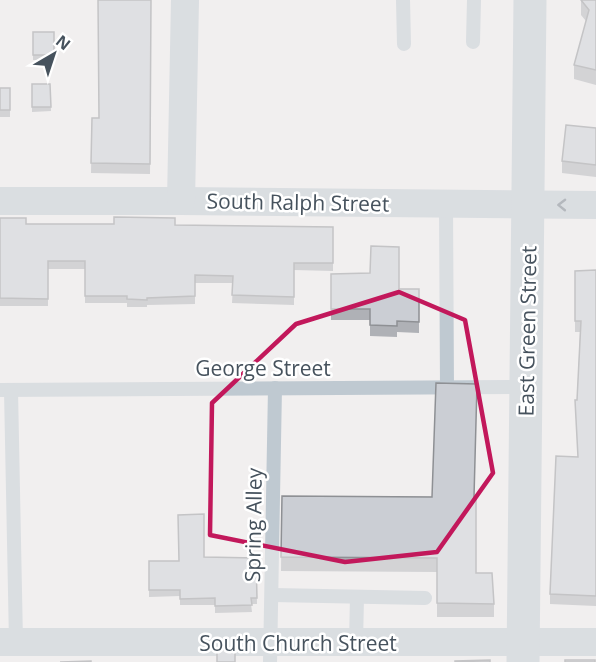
<svg xmlns="http://www.w3.org/2000/svg" width="596" height="662" viewBox="0 0 596 662" font-family="'Open Sans',sans-serif">
  <style>
    .lines { fill: none; stroke-linecap: round; stroke-linejoin: round }
    .service { stroke: #bfc9d1; stroke-width: 14 }
    .minor { stroke: #bfc9d1; stroke-width: 28 }
    .tertiary { stroke: #bfc9d1; stroke-width: 33 }
    .wall { fill: #afb1b6 }
    .building { fill: #cbced4; stroke: #8e9094; stroke-width: 1.5 }
    .oneway { stroke: #6a7680 }
    .marked { fill: none; stroke: #c2185b; stroke-width: 4.5; stroke-linejoin: round }
    .labels { text-anchor: middle; dominant-baseline: central; stroke-width: 5; stroke-linejoin: round; paint-order: stroke }
    .street-label { font-size: 21px; fill: #46525d; stroke: #fff }
  </style>
  <rect width="100%" height="100%" fill="#f1efef"/>
  <g class="lines">
    <g class="service">
      <polyline points="403,0 404,44"/>
      <polyline points="473,42 474,0"/>
      <polyline points="446,205 447,388"/>
      <polyline points="0,390 526,387"/>
      <polyline points="11,390 16,642"/>
      <polyline points="273,595 425,598"/>
      <polyline points="356,643 357,597"/>
      <polyline points="270,662 275,388"/>
    </g>
    <g class="minor">
      <polyline points="0,201 181,201 596,205"/>
      <polyline points="181,201 185,0"/>
      <polyline points="0,642 596,642"/>
    </g>
    <polyline class="tertiary" points="523,662 530,0"/>
  </g>
  <g class="wall">
    <polygon points="151,0 150,174 91,173 92,118 99,118"/>
    <polygon points="581,0 596,0 596,85 574,79 574,65 586,21 581,15"/>
    <rect x="33" y="32" width="21" height="28"/>
    <polygon points="32,84 50,84 51,111 32,112"/>
    <rect x="0" y="88" width="10" height="29"/>
    <polygon points="596,128 596,177 562,173 562,161"/>
    <polygon points="0,218 26,224 333,227 333,271 294,270 294,305 232,303 233,283 195,283 195,304 147,305 147,307 127,307 127,303 85,303 85,269 48,269 48,306 0,306"/>
    <polygon points="596,270 596,606 550,604 550,594 578,457 575,400 577,400 580,332 575,332 575,271"/>
    <polygon points="331,274 399,289 419,289 419,333 397,332 397,337 370,336 370,320 331,320"/>
    <polygon points="282,496 474,497 476,573 494,604 494,617 437,617 437,572 281,571"/>
    <polygon points="204,557 256,558 257,604 251,604 252,612 215,613 215,605 180,605 180,596 149,597 149,561 179,561"/>
  </g>
  <g class="building">
    <polygon points="98,0 151,0 150,164 91,163 92,118 99,118"/>
    <polygon points="581,0 596,0 596,70 574,65 589,10"/>
    <rect x="33" y="32" width="21" height="23"/>
    <polygon points="32,84 50,84 51,107 32,107"/>
    <rect x="0" y="88" width="10" height="22"/>
    <polygon points="566,125 596,128 596,165 562,161"/>
    <polygon points="114,217 175,218 175,225 333,227 333,263 294,263 294,297 232,295 233,276 195,275 195,296 147,298 147,300 127,299 127,296 85,296 85,261 48,261 48,299 0,298 0,218 26,218 26,224 114,224"/>
    <polygon points="371,246 399,247 399,289 419,289 419,322 397,321 397,326 370,325 370,309 331,309 331,274 370,273"/>
    <polygon points="596,270 596,596 550,594 556,456 578,457 575,400 577,400 581,321 575,321 575,271"/>
    <polygon points="436,383 477,384 474,497 476,497 476,573 492,573 494,604 437,603 437,558 281,557 282,496 432,497"/>
    <polygon points="204,514 204,557 256,558 257,598 251,598 252,605 215,606 215,598 180,599 180,590 149,590 149,561 179,561 178,515"/>
    <rect x="217" y="650" width="18" height="12"/>
    <polygon points="490,660 490,662 455,662 455,661"/>
    <rect x="565" y="660" width="30" height="2"/>
    <polygon points="91,661 91,662 60,662"/>
  </g>
  <defs><path id="oneway-chevron" d="M-2-3.5L2.5 0L-2 3.5" fill="none" stroke-width="1.6" stroke-linecap="round" stroke-linejoin="round" transform="scale(1.5)"/></defs>
  <use class="oneway" href="#oneway-chevron" transform="translate(562 205) rotate(-179)"/>
  <path d="M0 0H596V662H0ZM399,292L465,320L493,473L437,552L345,562L210,535L212,403L296,324Z" fill="#f1efef" fill-opacity=".55" fill-rule="evenodd"/>
  <path class="marked" d="M399,292L465,320L493,473L437,552L345,562L210,535L212,403L296,324Z"/>
  <g class="labels">
    <g class="street-label">
      <text transform="translate(298 202) rotate(1)">South Ralph Street</text>
      <text transform="translate(527 331) rotate(-89)">East Green Street</text>
      <text x="263" y="368">George Street</text>
      <text transform="translate(253 525) rotate(-89)">Spring Alley</text>
      <text x="298" y="643">South Church Street</text>
    </g>
  </g>
  <g transform="translate(54 54) rotate(39)" stroke="#ffffff" stroke-width="4.5" paint-order="stroke">
  <path d="M0-4.5L10 22L0 15L-10 22Z" fill="#46525d"/>
  <text y="-9" font-size="16" font-weight="bold" text-anchor="middle" fill="#46525d">N</text>
  </g>
</svg>
